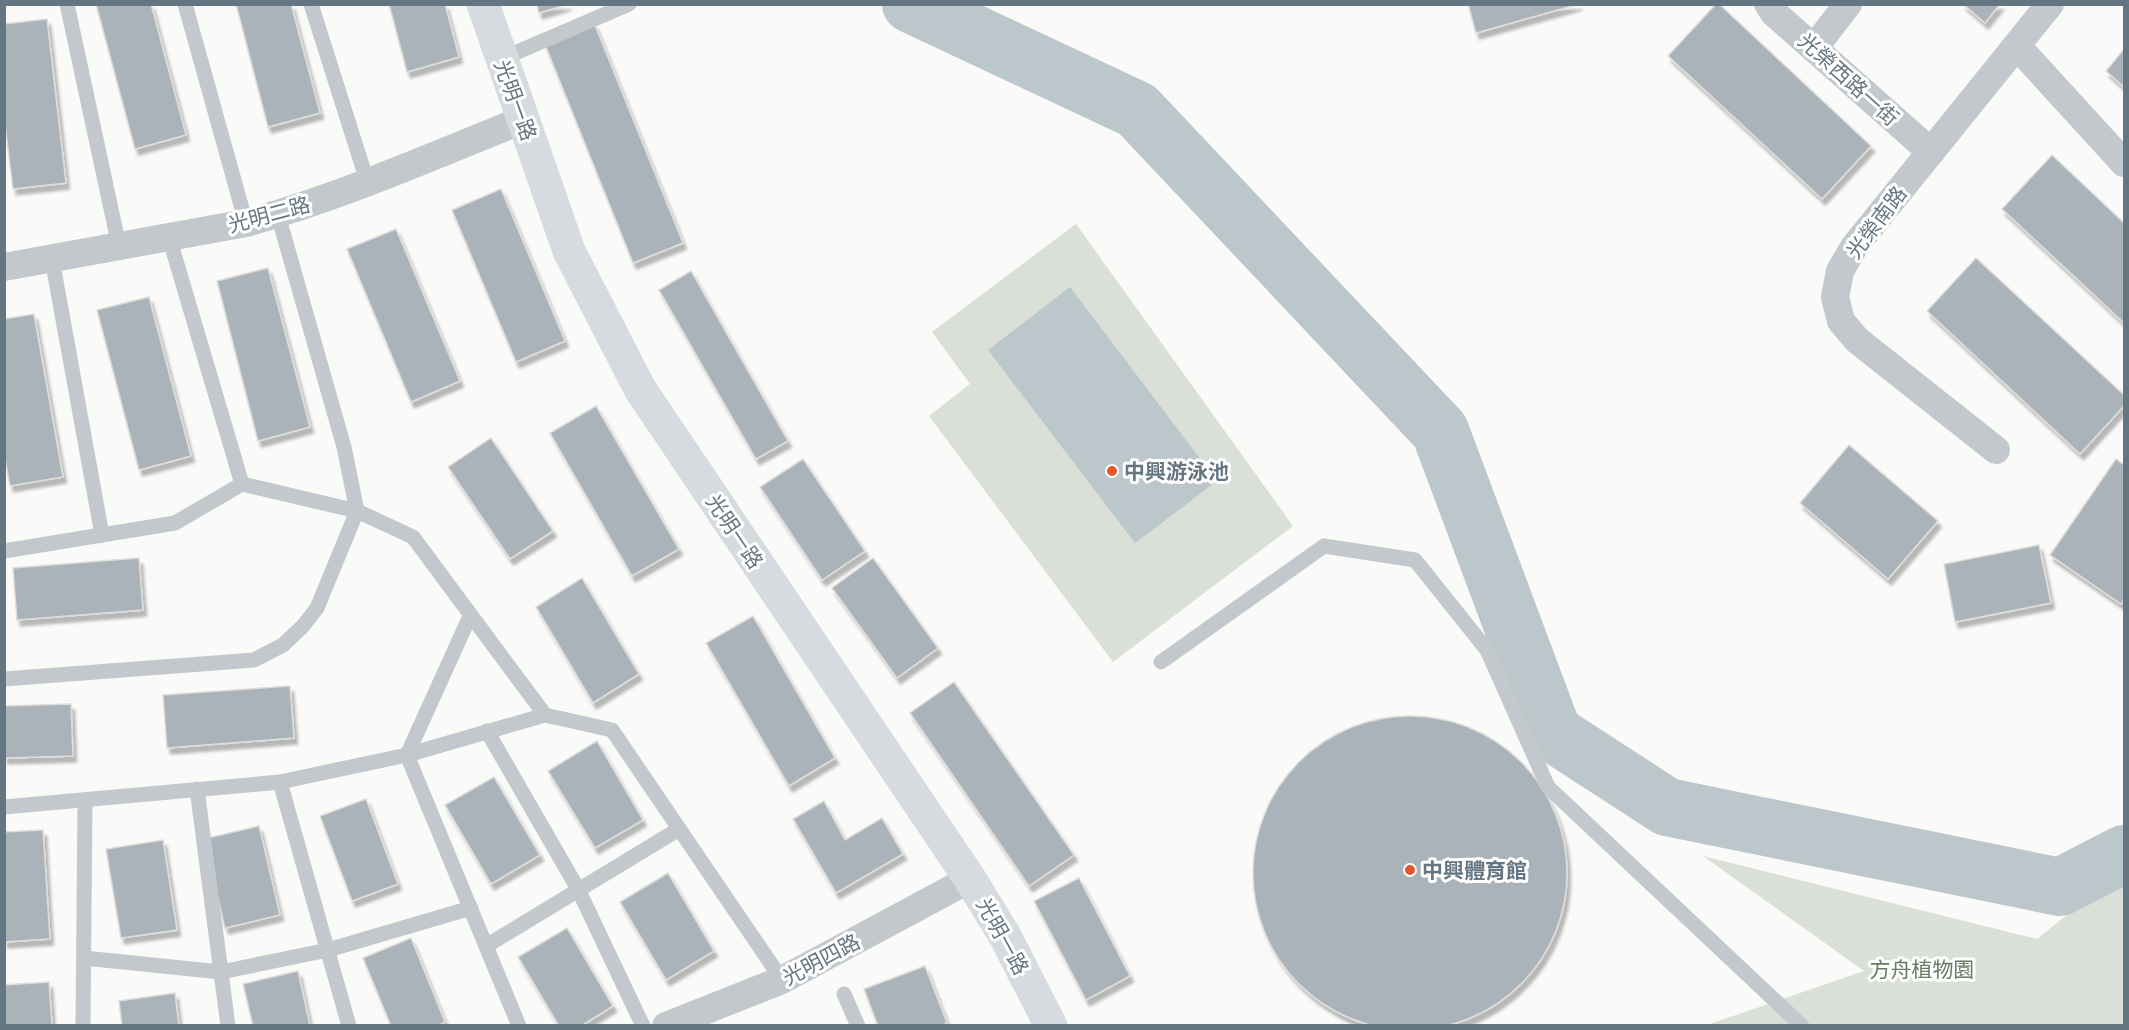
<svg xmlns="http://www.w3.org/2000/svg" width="2129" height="1030" viewBox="0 0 2129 1030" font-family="'IBM Plex Sans','Noto Sans TC',sans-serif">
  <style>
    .green { fill: #dadfd7 }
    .water { fill: #bbc7cb }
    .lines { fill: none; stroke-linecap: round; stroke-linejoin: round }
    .river { stroke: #bbc7cb; stroke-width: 58 }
    .building { fill: #aab3b9; stroke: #dcdcda; stroke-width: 1.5; filter: url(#shadow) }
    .lane { stroke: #c3c8cc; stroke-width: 15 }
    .street { stroke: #c3c8cc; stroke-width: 28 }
    .secondary { stroke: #d6dbdf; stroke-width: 33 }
    .poi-dot { fill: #e4572e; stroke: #fff; stroke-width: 2 }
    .labels { text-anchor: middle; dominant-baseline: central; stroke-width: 6; stroke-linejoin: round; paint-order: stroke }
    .street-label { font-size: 21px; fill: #657683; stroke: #fff }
    .poi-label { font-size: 21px; font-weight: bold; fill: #657683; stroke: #fff; text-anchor: start }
    .park-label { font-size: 21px; fill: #687a64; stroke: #fff }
  </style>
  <defs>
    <filter id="shadow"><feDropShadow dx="3.5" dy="6" stdDeviation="1.5" flood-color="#0004"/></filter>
  </defs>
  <rect width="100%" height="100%" fill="#fafaf8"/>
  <g class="green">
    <polygon points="1076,224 1293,526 1113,662 929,416 970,384 932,332"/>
    <polygon points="1703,856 2037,939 2124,869 2124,1025 1707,1025 1864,971"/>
  </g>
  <polygon class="water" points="1070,287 1217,481 1135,543 988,350"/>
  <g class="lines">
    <polyline class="river" points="911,4 1137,110 1440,431 1553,733 1667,807 2060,887 2124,854"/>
  </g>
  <g class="building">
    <polygon points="96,4 151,4 186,135 135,149"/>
    <polygon points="236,4 291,4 320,113 268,127"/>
    <polygon points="389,4 445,4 459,57 407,72"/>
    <polygon points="537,4 568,4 539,13"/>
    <polygon points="1468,4 1579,4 1476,33"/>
    <polygon points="1716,4 1719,4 1871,146 1822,199 1668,56"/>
    <polygon points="1963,4 2000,4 1985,23"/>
    <polygon points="47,19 66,183 13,189 4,117 4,24"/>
    <polygon points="594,23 683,243 633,263 544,42"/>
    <polygon points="2124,49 2124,87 2106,71"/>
    <polygon points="2052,155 2124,223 2124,323 2002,209"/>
    <polygon points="501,189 565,341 516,362 452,210"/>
    <polygon points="396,229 460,381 411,402 347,249"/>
    <polygon points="1976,258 2124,395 2124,406 2080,454 1927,311"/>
    <polygon points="268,268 310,427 258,441 217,281"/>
    <polygon points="691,271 788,441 756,459 659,290"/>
    <polygon points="149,297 191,456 139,470 97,310"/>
    <polygon points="34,314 63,477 10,486 4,453 4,319"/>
    <polygon points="596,406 679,549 632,576 550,433"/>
    <polygon points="491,438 553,531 510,559 448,467"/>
    <polygon points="1849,445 1938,521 1888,579 1800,503"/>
    <polygon points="803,459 865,551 822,580 760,487"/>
    <polygon points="2116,459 2124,465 2124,600 2121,604 2050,555"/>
    <polygon points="2039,545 2051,603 1955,622 1944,564"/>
    <polygon points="139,558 143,610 17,620 13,568"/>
    <polygon points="873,558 938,648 897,678 832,588"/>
    <polygon points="582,578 639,674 593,703 536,607"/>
    <polygon points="753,616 835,758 789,786 706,643"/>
    <polygon points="954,682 1074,855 1029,886 910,713"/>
    <polygon points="290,686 294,738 167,748 163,695"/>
    <polygon points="71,704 73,756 4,758 4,706"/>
    <circle cx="1410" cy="873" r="157"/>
    <polygon points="597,741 643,820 595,848 548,771"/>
    <polygon points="494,777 540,855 491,884 445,805"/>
    <polygon points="366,799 398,884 352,901 320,816"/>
    <polygon points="824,801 845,840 882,818 903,854 836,893 793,819"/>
    <polygon points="259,826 280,915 225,928 204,839"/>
    <polygon points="43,830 50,939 4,942 4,832"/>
    <polygon points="163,840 177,930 121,938 106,849"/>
    <polygon points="668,873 714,951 666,980 620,902"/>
    <polygon points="1079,878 1130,976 1086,1000 1034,901"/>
    <polygon points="567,928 613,1006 581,1026 559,1026 518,957"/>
    <polygon points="411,938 445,1022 437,1026 391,1026 363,958"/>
    <polygon points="925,966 947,1023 941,1026 878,1026 864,989"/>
    <polygon points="298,971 310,1026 253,1026 243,984"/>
    <polygon points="49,982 52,1026 4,1026 4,985"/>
    <polygon points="175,993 179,1026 122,1026 119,1001"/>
  </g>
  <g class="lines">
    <g class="lane">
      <polyline points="67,4 119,246"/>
      <polyline points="185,4 246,223"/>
      <polyline points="311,4 367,181"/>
      <polyline points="501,59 629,4"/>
      <polyline points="169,237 242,484"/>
      <polyline points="52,259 102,535"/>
      <polyline points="4,551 175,523 242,484 357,511 413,537 545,715 612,730 782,980"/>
      <polyline points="470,616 407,755 519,1026"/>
      <polyline points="1161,662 1324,546 1415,560 1487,650 1548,787 1802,1026"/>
      <polyline points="4,679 254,660 283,645 303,626 317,608 357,511 344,447 278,215"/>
      <polyline points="487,731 578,889 643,1026"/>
      <polyline points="280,782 349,1026"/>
      <polyline points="197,789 228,1026"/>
      <polyline points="4,807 280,782 407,755 545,715"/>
      <polyline points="486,946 679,829"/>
      <polyline points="84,958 221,972 328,950 471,908"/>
      <polyline points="844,994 858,1026"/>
      <polyline points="83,1026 85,800"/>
    </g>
    <g class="street">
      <polyline points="1768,4 1774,13 1931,152"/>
      <polyline points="2017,46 2124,163"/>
      <polyline points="1814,48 1848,4"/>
      <path d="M4,267L246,223C341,197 432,156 523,120"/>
      <polyline points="1996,450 1857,340 1841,321 1835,297 1840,271 1854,247 2050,4"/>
      <polyline points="666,1026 782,980 970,879"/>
    </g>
    <polyline class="secondary" points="483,4 569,251 640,389 970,879 1005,936 1051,1026"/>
  </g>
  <g class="poi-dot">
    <circle cx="1112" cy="471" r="6"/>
    <circle cx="1410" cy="870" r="6"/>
  </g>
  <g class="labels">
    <g class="street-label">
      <text transform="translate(1849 79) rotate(42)">光榮西路一街</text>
      <text transform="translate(516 100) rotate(70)">光明一路</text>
      <text transform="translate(269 214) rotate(-15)">光明二路</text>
      <text transform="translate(1876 222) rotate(-53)">光榮南路</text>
      <text transform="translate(735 531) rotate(56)">光明一路</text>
      <text transform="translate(1003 936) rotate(61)">光明一路</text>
      <text transform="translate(821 959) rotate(-28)">光明四路</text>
    </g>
    <g class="poi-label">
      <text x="1124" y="471">中興游泳池</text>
      <text x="1422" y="870">中興體育館</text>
    </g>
    <g class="park-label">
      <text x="1922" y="969">方舟植物園</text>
    </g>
  </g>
  <rect width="2129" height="1030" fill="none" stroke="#657683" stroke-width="12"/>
</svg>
